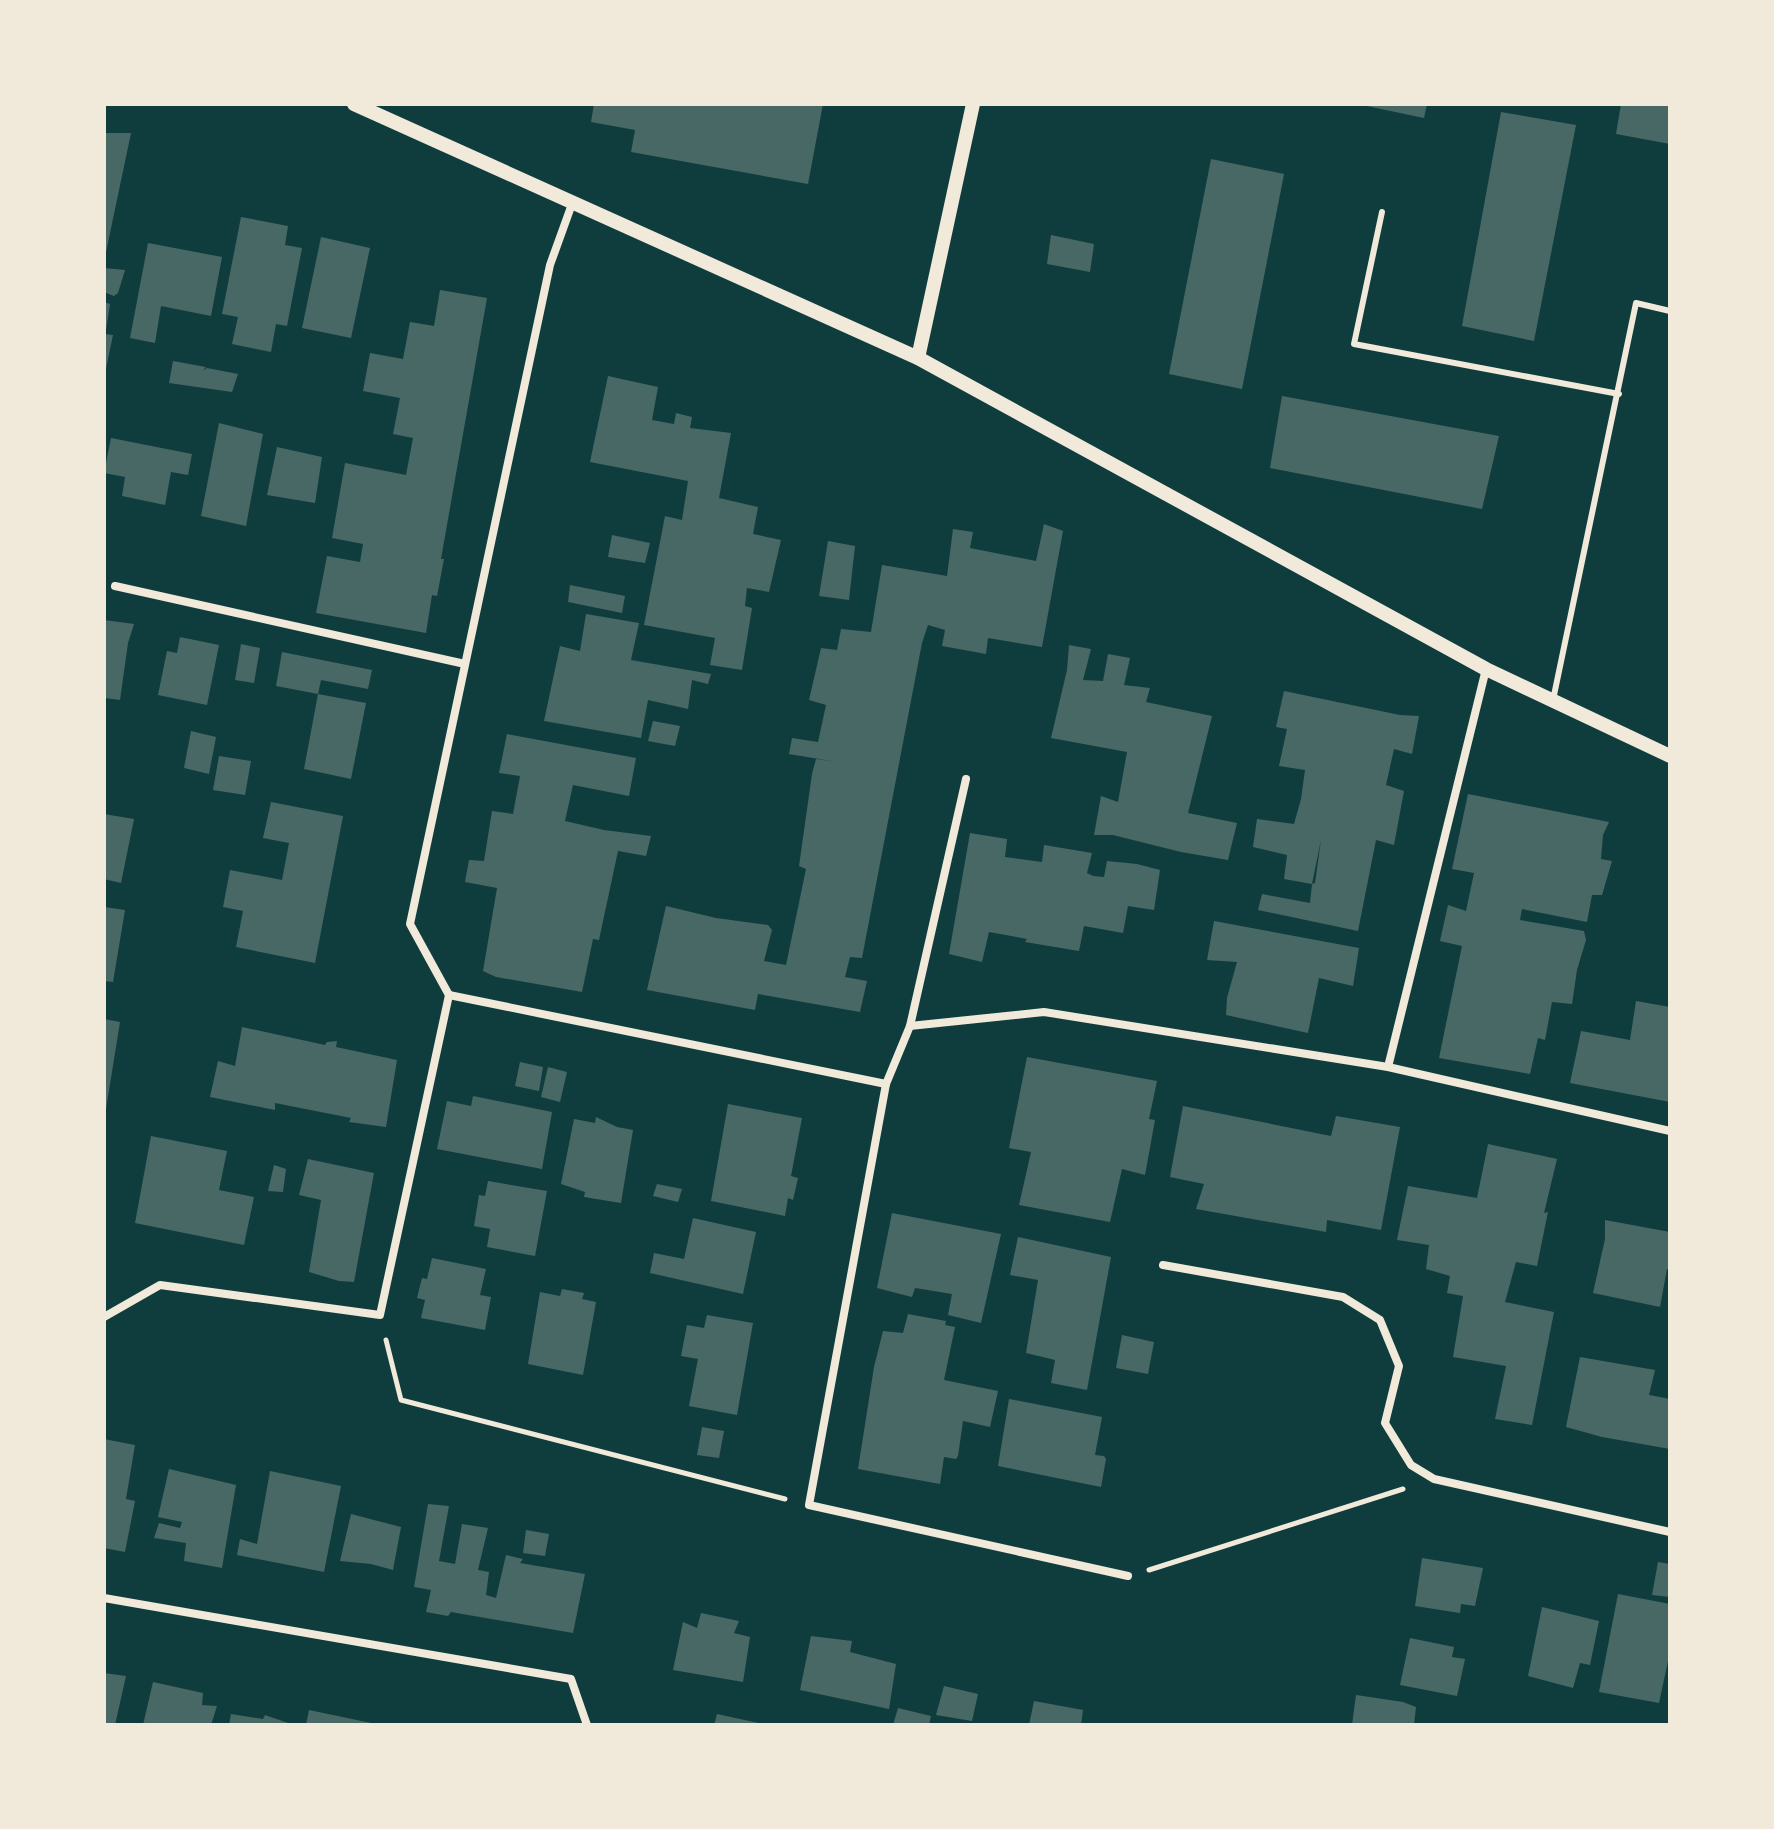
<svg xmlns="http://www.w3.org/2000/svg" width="1774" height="1829" viewBox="0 0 1774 1829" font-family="Lato,sans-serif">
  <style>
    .building { fill: #486865 }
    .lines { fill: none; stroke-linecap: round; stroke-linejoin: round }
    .path { stroke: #f1e9da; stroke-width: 5 }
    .service { stroke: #f1e9da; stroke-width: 6 }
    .minor { stroke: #f1e9da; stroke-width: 8 }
    .tertiary { stroke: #f1e9da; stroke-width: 14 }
  </style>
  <rect width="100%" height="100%" fill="#0f3d3e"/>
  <g class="building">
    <polygon points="594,104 823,104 808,184 631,152 635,130 591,122"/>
    <polygon points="1357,104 1427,104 1424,118"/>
    <polygon points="1621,104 1670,104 1670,144 1616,134"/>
    <polygon points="1501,112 1576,125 1534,341 1462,326"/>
    <polygon points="104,133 131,133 105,257 104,256"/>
    <polygon points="1211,159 1284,174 1242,389 1169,374"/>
    <polygon points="241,217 288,226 285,245 302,248 287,326 276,324 271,352 232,344 238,317 222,314"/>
    <polygon points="1051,235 1094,244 1090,272 1047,264"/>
    <polygon points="321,237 370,248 351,338 302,328"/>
    <polygon points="148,243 222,257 211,316 161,306 155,343 130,338"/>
    <polygon points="104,268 125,270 118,293 114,296 104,292"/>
    <polygon points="440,290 487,298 441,559 444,559 437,596 432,595 426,633 316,613 327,556 360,562 363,544 332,538 345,463 406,475 413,438 393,434 400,398 363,391 370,353 403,359 410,322 434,326"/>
    <polygon points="104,302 110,304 106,330 104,330"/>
    <polygon points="104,334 113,335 105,373 104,373"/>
    <polygon points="173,361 206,367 203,371 207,368 238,374 232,392 169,383"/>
    <polygon points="608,376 658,387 652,420 674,424 676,413 692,417 690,428 731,433 719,498 758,507 753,534 781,540 769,592 747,588 745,606 752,608 742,670 710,665 715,638 644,625 665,516 682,520 688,481 590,462"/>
    <polygon points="1282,396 1499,436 1482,509 1270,468"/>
    <polygon points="219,423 263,434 246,526 201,516"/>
    <polygon points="111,438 192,454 188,475 171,472 165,505 122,496 125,477 104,473"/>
    <polygon points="277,447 322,457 315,503 267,495"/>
    <polygon points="1044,524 1063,531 1042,647 988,638 986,654 942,646 945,630 928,625 922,643 862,958 850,957 845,977 867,981 860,1012 758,994 755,1010 647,990 666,906 716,918 768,925 772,930 764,961 786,965 806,869 799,866 812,774 816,759 837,762 789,754 792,738 818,742 826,705 809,700 821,648 837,650 841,629 871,632 882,565 947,576 953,529 973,532 970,548 1036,561"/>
    <polygon points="612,535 650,543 645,563 608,557"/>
    <polygon points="828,541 855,546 849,600 819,596"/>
    <polygon points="570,585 625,596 622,613 568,602"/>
    <polygon points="586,614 639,623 631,660 711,674 708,684 692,680 688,709 648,700 641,738 544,721 560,646 580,651"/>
    <polygon points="104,620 134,624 128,643 120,700 104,698"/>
    <polygon points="180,637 219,645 207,705 158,695 167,651 177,653"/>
    <polygon points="241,644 260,648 254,683 235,680"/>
    <polygon points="1069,645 1091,649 1083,680 1103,681 1108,654 1130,658 1124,685 1150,688 1146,702 1212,716 1188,813 1237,823 1228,860 1181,852 1113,835 1094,835 1101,796 1118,802 1127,752 1051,738 1067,670"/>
    <polygon points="282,652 372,670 368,689 321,680 318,694 366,703 351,779 304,769 318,694 276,686"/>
    <polygon points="1284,691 1400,715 1419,716 1412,754 1394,749 1386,785 1404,791 1394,845 1376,840 1358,931 1258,910 1262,894 1310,903 1312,884 1315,883 1321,840 1312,884 1284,879 1287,855 1253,847 1257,819 1294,824 1301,799 1305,770 1279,766 1287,729 1276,727"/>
    <polygon points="653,721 680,726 675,746 648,741"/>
    <polygon points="191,731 216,737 209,774 184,768"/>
    <polygon points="507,734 636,758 629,796 573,785 565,821 604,830 651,836 646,856 618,851 599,940 593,939 582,992 496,977 483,971 497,888 465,882 469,860 484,861 492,811 513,814 520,776 499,773"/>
    <polygon points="219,756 251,761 245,795 213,790"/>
    <polygon points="1468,794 1609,822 1603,835 1601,859 1612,861 1602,895 1592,895 1587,922 1522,909 1520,920 1584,931 1586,940 1577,970 1572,1004 1552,1002 1545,1040 1538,1038 1530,1074 1439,1058 1462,946 1440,941 1448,905 1466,911 1474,873 1452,869"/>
    <polygon points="271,802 343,816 315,963 236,947 243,911 223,907 230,870 282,880 289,843 263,838"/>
    <polygon points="104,814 134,819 121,883 104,879"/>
    <polygon points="970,833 1007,839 1005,857 1042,862 1044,845 1092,853 1087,873 1093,876 1104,877 1107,861 1137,864 1160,870 1154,910 1128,906 1123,933 1084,926 1079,951 1025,942 1027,939 989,932 982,962 949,954"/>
    <polygon points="104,907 125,910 113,982 104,981"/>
    <polygon points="1214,921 1359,948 1353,986 1319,978 1308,1033 1226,1015 1227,998 1237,962 1207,960"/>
    <polygon points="1636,1001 1670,1007 1670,1102 1570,1083 1581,1031 1630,1040"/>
    <polygon points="104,1019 120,1022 106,1109 104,1109"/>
    <polygon points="242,1027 325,1045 327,1042 337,1041 336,1047 397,1060 386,1127 349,1122 351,1118 275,1103 275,1110 210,1097 218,1061 235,1066"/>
    <polygon points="1027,1057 1157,1081 1149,1119 1155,1120 1145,1175 1122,1169 1110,1222 1019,1205 1031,1152 1009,1148"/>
    <polygon points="520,1062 543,1067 539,1091 515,1086"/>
    <polygon points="548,1067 567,1072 560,1102 541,1097"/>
    <polygon points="473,1096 552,1112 542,1169 437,1149 447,1101 471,1106"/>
    <polygon points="728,1104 802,1118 791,1176 798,1178 793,1200 788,1198 785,1216 711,1201"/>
    <polygon points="1183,1106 1331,1136 1336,1116 1400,1127 1381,1230 1327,1220 1326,1232 1196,1209 1204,1184 1170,1177"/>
    <polygon points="596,1117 617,1127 633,1130 621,1203 584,1197 585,1192 561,1184 574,1119 595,1123"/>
    <polygon points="151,1136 227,1151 219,1190 254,1197 244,1245 135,1223"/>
    <polygon points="1488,1144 1557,1159 1544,1213 1548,1212 1537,1266 1516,1262 1505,1302 1554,1312 1532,1425 1495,1419 1506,1366 1453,1357 1463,1296 1447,1293 1450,1276 1426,1269 1429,1245 1397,1240 1408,1186 1477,1198"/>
    <polygon points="308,1159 374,1173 354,1282 339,1281 309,1272 321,1200 299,1195"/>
    <polygon points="274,1165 286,1169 283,1192 268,1191"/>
    <polygon points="488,1181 547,1191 535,1256 487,1247 490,1229 474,1226 479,1195 485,1196"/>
    <polygon points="657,1184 682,1189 678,1202 653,1196"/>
    <polygon points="892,1213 1001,1234 981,1323 948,1315 952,1294 915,1288 912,1297 877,1288"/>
    <polygon points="693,1218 756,1232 743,1294 650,1273 654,1253 684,1259"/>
    <polygon points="1605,1220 1670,1232 1670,1270 1667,1269 1660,1307 1593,1293 1605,1239"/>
    <polygon points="1018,1237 1111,1257 1087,1390 1051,1383 1055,1360 1026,1353 1038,1280 1010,1275"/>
    <polygon points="432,1258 486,1269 480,1295 491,1297 485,1330 421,1318 425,1300 417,1298 422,1278 427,1279"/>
    <polygon points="562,1289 584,1293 582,1299 596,1302 583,1375 528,1364 540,1292 560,1296"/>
    <polygon points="908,1314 946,1321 945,1325 955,1327 944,1380 998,1391 990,1427 963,1421 958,1456 956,1459 944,1457 940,1484 858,1469 874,1367 883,1331 903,1333"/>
    <polygon points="707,1315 753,1323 737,1415 689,1406 698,1359 681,1356 687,1325 704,1328"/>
    <polygon points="1122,1335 1154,1342 1148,1374 1116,1368"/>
    <polygon points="1580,1357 1655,1370 1649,1395 1670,1399 1670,1449 1602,1437 1566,1427"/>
    <polygon points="1009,1399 1102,1417 1095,1455 1104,1456 1106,1459 1101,1487 998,1466"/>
    <polygon points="702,1427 724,1431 719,1458 697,1455"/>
    <polygon points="104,1439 135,1445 126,1499 135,1501 125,1552 104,1548"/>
    <polygon points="169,1469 236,1485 222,1568 184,1561 186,1543 154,1538 159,1523 180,1528 182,1522 158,1517"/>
    <polygon points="270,1471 341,1486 324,1572 237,1555 240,1539 257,1544"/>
    <polygon points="428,1504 449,1506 439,1561 455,1564 462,1524 488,1528 478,1570 489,1572 486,1595 496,1598 506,1555 523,1559 520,1563 585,1574 573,1633 451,1612 448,1616 426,1612 431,1590 414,1587"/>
    <polygon points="351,1514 401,1527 393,1570 371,1564 340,1561"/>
    <polygon points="526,1530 549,1534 545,1556 523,1553"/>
    <polygon points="1422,1558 1483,1568 1475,1606 1461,1604 1460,1613 1415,1606"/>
    <polygon points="1658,1562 1670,1564 1670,1597 1652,1595"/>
    <polygon points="1618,1594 1670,1604 1670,1652 1659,1703 1599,1692"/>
    <polygon points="1542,1607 1599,1621 1590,1665 1580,1663 1573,1688 1528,1676"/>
    <polygon points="701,1613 739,1621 734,1633 750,1637 743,1682 673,1670 683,1622 697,1628"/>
    <polygon points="811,1636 852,1641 850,1652 896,1664 889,1709 800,1690"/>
    <polygon points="1410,1638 1454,1647 1452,1657 1465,1659 1457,1696 1400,1685"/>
    <polygon points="104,1673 126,1676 115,1725 104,1725"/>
    <polygon points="153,1682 203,1693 202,1705 217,1706 211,1725 143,1725"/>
    <polygon points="944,1686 978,1694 972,1721 936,1715"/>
    <polygon points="1356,1695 1403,1702 1416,1707 1414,1725 1352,1725"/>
    <polygon points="1034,1701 1083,1710 1081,1725 1029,1725"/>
    <polygon points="898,1708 931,1716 929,1725 893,1725"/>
    <polygon points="309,1710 376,1724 375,1725 306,1725"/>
    <polygon points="231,1714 263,1719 265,1715 294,1725 229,1725"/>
    <polygon points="717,1714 763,1724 763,1725 714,1725"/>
  </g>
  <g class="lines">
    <g class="path">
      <polyline points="386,1340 401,1400 785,1499"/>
      <polyline points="1149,1570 1403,1489"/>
    </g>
    <g class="service">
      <polyline points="1382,212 1354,344 1619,394"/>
      <polyline points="1553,700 1636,303 1670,311"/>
    </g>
    <g class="minor">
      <polyline points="115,586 465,664"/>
      <polyline points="449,995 886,1084 910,1026 1044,1012 1388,1067 1670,1131"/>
      <polyline points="449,995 410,924 550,265 572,204"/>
      <polyline points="910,1026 966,779"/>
      <polyline points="1388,1067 1486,669"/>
      <polyline points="886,1084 809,1505 1128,1576"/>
      <polyline points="1163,1265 1343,1297 1380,1320 1399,1366 1385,1423 1411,1465 1434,1479 1670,1532"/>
      <polyline points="104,1317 160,1285 380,1315 449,995"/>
      <polyline points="104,1598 571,1679 587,1725"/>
    </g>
    <g class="tertiary">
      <polyline points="354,104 918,358 1486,669 1670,756"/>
      <polyline points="918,358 973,104"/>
    </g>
  </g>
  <rect width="1774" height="1829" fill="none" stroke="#f1e9da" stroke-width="212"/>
</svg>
